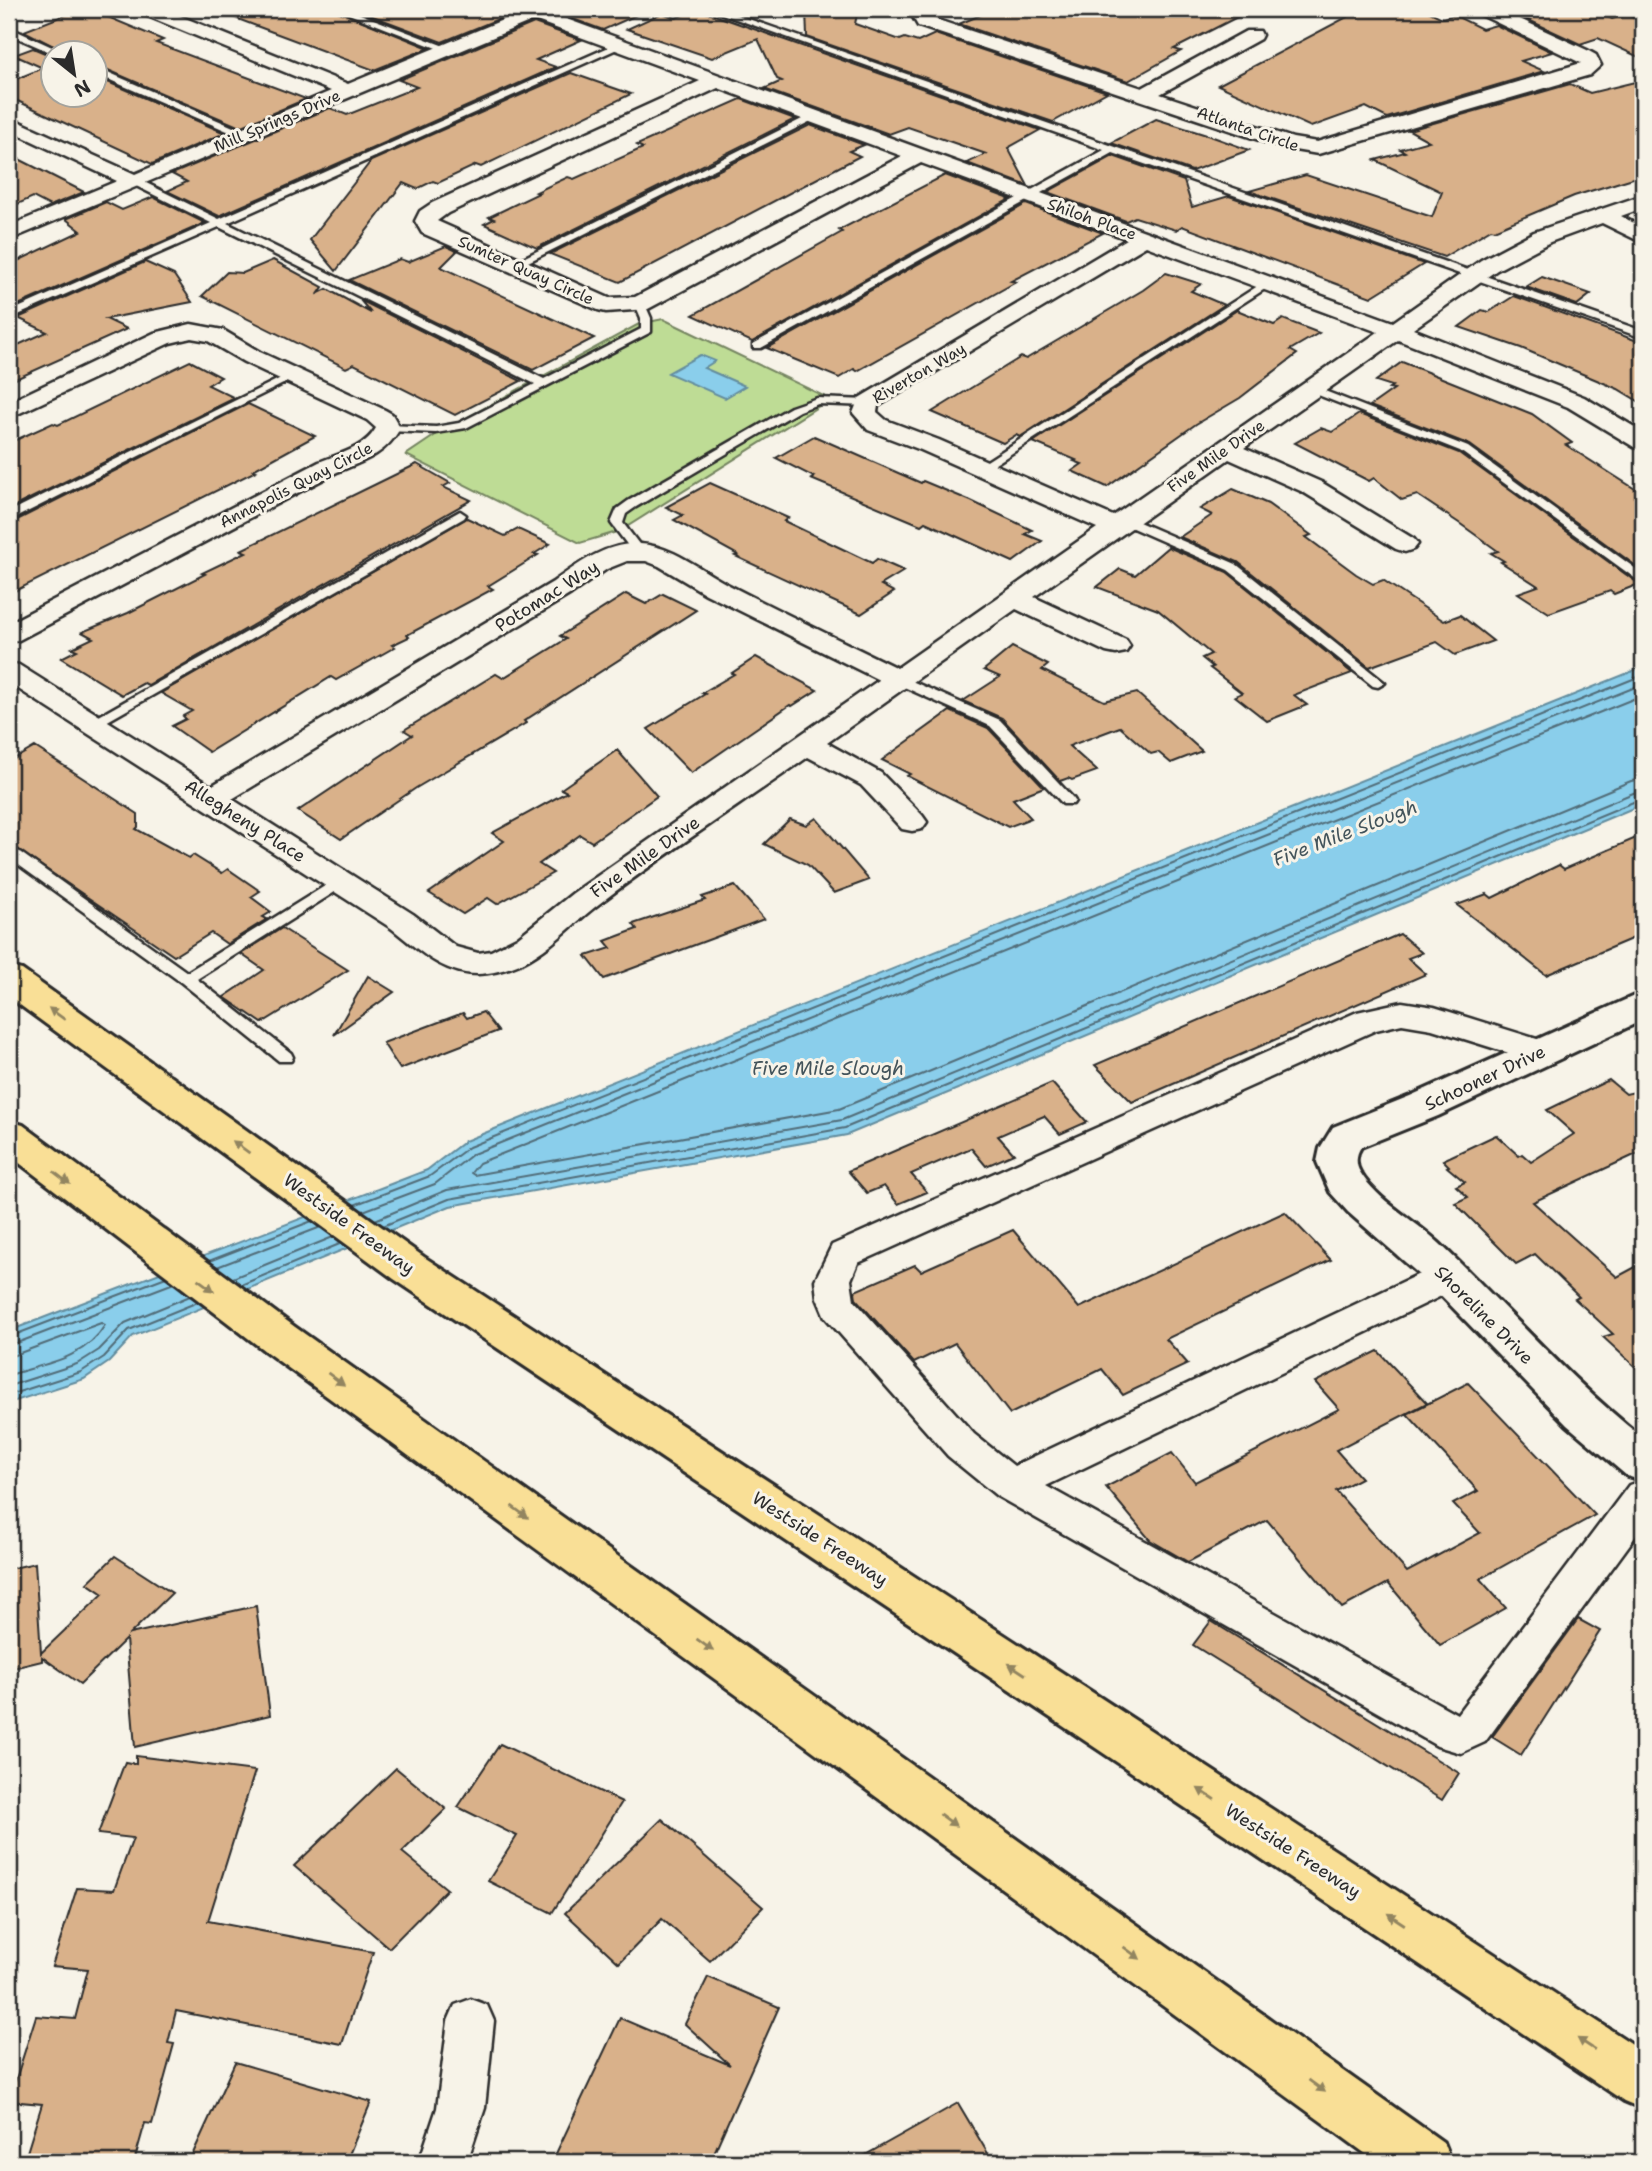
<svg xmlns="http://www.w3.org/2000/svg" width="1652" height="2171" viewBox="0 0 1652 2171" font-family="'Shantell Sans',sans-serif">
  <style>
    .green { fill: #bedc95; stroke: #748460; stroke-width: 2 }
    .water { fill: #8aceeb; stroke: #648d9e; stroke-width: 2 }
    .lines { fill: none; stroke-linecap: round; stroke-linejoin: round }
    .shore { stroke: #516c78; stroke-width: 2 }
    .building { fill: #d9b18a; stroke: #2b2b2b; stroke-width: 2 }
    .lane-casing { stroke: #2b2b2b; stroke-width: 5 }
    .street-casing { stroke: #2b2b2b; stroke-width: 5 }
    .secondary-casing { stroke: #2b2b2b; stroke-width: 6 }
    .highway-casing { stroke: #2b2b2b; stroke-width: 6 }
    .lane { fill: #f7f3e8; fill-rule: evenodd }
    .street { fill: #f7f3e8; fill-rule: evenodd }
    .secondary { fill: #f7f3e8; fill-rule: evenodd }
    .highway { fill: #f9df96; fill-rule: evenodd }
    .oneway { fill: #928560 }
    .labels { text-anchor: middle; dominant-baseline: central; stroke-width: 6; stroke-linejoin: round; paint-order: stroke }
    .far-street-label { font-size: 16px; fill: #2b2b2b; stroke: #f7f3e8 }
    .street-label { font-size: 18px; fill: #2b2b2b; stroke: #f7f3e8 }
    .water-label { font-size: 19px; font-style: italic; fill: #43545b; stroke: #f7f3e8 }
  </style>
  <rect width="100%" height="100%" fill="#f7f3e8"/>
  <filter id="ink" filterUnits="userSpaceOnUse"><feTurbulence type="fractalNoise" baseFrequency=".0143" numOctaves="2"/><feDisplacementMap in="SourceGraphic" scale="14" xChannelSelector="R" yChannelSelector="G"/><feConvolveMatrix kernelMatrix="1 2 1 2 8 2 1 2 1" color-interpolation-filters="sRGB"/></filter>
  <g filter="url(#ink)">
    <polygon class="green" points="663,319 830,399 620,531 580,543 406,455 440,432 639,324"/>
    <g class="water">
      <polygon points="700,355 715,361 704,368 745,386 725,398 668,373"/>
      <polygon points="1643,667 1643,804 847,1135 450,1206 133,1336 109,1362 84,1379 9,1403 9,1331 427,1170 465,1141"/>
    </g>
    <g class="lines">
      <g class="shore">
        <polyline points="1643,695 479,1163 471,1173 474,1175 839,1109 1631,781 1643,779"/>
        <polyline points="354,1205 430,1176 469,1147 1643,675"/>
        <polyline points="363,1211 435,1184 473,1154 1643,684"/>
        <polyline points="375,1220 447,1190 842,1120 1643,789"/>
        <polyline points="383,1226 449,1199 845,1128 1643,798"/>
        <polyline points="209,1261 312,1221"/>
        <polyline points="217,1267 321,1227"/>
        <polyline points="233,1278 333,1237"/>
        <polyline points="241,1285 342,1243"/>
        <polyline points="9,1337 166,1277"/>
        <polyline points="9,1346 174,1283"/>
        <path d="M9,1357L101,1323L105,1325C85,1359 44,1364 9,1375"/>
        <polyline points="9,1386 77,1364 99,1350 125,1323 190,1296"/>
        <polyline points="9,1395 81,1372 104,1357 129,1330 198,1302"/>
      </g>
    </g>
    <g class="building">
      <polygon points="80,9 89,9 163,40 156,43 306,99 240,127 94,64 94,52 65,52 24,31"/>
      <polygon points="220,9 333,9 429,48 374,70 219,12"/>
      <polygon points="354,9 510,9 513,13 442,42"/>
      <polygon points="556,9 650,9 603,30 554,12"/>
      <polygon points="697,9 1040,130 1008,148 1028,186 967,163 986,154 908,127 889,134 764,89 782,81 777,79 758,39 712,58 627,29 662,13 676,18"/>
      <polygon points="806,9 858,9 855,24 900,40 905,38 918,42 935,34 1107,92 1053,122 807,37"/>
      <polygon points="995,9 1253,9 1174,49 1181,51 1128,81 959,24"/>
      <polygon points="1362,9 1424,9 1442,18 1454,15 1482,29 1496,25 1552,52 1521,61 1544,71 1387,118 1366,107 1311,127 1218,85"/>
      <polygon points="1551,9 1570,12 1590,9 1612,19 1627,15 1643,22 1643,59 1598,38 1580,44 1522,17"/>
      <polygon points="534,23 581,40 536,60 556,67 219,216 167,191 187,182 172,174 330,108 347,115 417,87 399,80"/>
      <polygon points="33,48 52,56 52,94 94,94 94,76 225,133 152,164 9,97 9,82 43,68 14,55"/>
      <polygon points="571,73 631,94 481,167 476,165 438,183 433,181 417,189 403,183 336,271 310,240 371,161"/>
      <polygon points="1643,80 1643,175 1574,196 1494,230 1491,229 1444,257 1249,191 1306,175 1432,217 1442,192 1375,160 1405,152 1400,149 1429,141 1409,130 1570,84 1590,93"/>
      <polygon points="741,99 795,119 537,248 484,224 494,219 489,217 539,193 536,192 568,177 574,179 643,148 637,145"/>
      <polygon points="1156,119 1213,137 1249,150 1192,171 1111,143"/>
      <polygon points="810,125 864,145 849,151 860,156 620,282 550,254"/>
      <polygon points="9,154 84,192 50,206 33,197 9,208"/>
      <polygon points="1113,156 1184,181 1192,207 1229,196 1424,264 1371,297 1182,226 1176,230 1135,217 1126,221 1047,192"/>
      <polygon points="945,175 1010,199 752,342 693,315 842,232 839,230"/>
      <polygon points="153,197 205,223 9,309 9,265 81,231 66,219 106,202 122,210"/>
      <polygon points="1026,204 1103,233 1011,281 1016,282 857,371 854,369 839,378 767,348"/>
      <polygon points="446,246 457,251 441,267 594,338 533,370 349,280 400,259 408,262"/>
      <polygon points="273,260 323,287 319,293 327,289 371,313 360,300 521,381 455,415 354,364 346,368 202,296 227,272 243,273"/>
      <polygon points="145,262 174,275 192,302 106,319 127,329 9,382 9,349 47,332 18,318"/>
      <polygon points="1166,273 1201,284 1191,291 1224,305 1020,437 1016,435 1003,443 932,412 1021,357 1026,359 1143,290"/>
      <polygon points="1542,277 1591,294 1577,305 1526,287"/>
      <polygon points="1514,296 1643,343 1643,404 1618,389 1521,348 1459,327 1482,310 1489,312"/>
      <polygon points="1237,310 1274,325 1283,319 1319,333 1290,350 1297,354 1240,398 1196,424 1107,487 1072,471 1082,464 1074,461 1076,460 1033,442"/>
      <polygon points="190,361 221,377 208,385 235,398 9,509 9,443 53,423 58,425"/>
      <polygon points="1402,362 1532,414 1572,443 1566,445 1643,494 1643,571 1470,445 1370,406 1394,389 1389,388 1392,386 1376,381"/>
      <polygon points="248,404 315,436 253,470 256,471 9,594 9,524"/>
      <polygon points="1359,414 1459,453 1639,584 1614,594 1610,591 1549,613 1518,593 1538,586 1501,562 1504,561 1491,553 1498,551 1459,523 1417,495 1402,500 1374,478 1369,481 1295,443 1321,428 1332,432"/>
      <polygon points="814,436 921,483 923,481 971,501 1032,530 1025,534 1042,541 1013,562 925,522 921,525 811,479 814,477 776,458"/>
      <polygon points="417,464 450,483 443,487 471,500 148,685 144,683 122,695 61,658 77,650 72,648 93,638 82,632 128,613 205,574 202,573 246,552 241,550"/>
      <polygon points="710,483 788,518 784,521 872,563 877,559 904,571 881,585 894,592 861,614 735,556 738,555 674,520 683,515 666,507"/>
      <polygon points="1233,489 1268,504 1311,535 1306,537 1356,574 1373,584 1383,580 1444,621 1460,615 1493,641 1455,655 1437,642 1369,667 1238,562 1180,537 1212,515 1200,509"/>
      <polygon points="467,518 505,536 518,529 550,544 534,554 538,555 488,586 493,589 407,635 409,637 392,645 395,647 336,680 331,677 209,752 172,726 186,719 183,716 192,711 161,693"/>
      <polygon points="1168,547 1227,572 1352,673 1294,695 1307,705 1267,721 1235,696 1242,693 1210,668 1213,667 1202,658 1211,654 1158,610 1097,587 1120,569 1135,575"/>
      <polygon points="626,594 646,604 663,594 696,610 524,721 526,723 416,788 341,839 298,811 412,735 404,730 496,674 503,678 566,639 560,636"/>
      <polygon points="1012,647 1048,665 1042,670 1104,701 1137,693 1202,751 1171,763 1158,752 1151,754 1120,727 1069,746 1097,771 1072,780 1068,778 1060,781 1002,718 963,701 1000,677 984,670"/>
      <polygon points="756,657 817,690 792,706 790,705 691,773 648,729 705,694 702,693 734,674 732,673"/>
      <polygon points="950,711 988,728 1044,787 1013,799 1031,818 1008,827 907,776 910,774 882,760"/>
      <polygon points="35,747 138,814 138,827 136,829 189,858 193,855 222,873 228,869 260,891 251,897 271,912 263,917 267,919 227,944 211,933 174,956 9,844 9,762"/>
      <polygon points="617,750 657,796 592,842 580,835 539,864 553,873 497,904 488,898 463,914 429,893 504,841 492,833 567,792 561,789"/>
      <polygon points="816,818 869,880 834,893 808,865 764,844 790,819 806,825"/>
      <polygon points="1643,835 1643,934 1546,975 1457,905 1487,894 1492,898 1559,865 1564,869"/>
      <polygon points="735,886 764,919 604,979 586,956 611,948 605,941 637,929 633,924 705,900 702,897"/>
      <polygon points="282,928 348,970 262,1023 224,997 264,970 241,954"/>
      <polygon points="1400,934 1422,953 1408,958 1426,974 1132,1102 1095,1065"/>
      <polygon points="368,976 394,992 334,1035"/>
      <polygon points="483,1012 498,1031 400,1069 383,1043 463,1013 467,1018"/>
      <polygon points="1609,1080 1626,1094 1634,1092 1643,1102 1643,1151 1533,1202 1617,1277 1643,1263 1643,1374 1603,1337 1613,1334 1575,1299 1579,1297 1535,1254 1516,1264 1455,1203 1468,1197 1456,1186 1465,1182 1447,1167 1449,1166 1443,1160 1496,1135 1519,1156 1522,1154 1531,1162 1574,1134 1547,1110"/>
      <polygon points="1052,1083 1087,1122 1060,1134 1044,1116 998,1136 1014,1154 986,1166 971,1148 911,1174 927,1192 898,1204 884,1186 867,1193 848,1171"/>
      <polygon points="1285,1212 1331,1260 1166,1339 1188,1364 1123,1395 1102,1369 1010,1414 955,1343 914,1363 856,1299 855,1291 915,1265 921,1271 1013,1230 1079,1308"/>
      <polygon points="1378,1351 1427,1403 1336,1450 1361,1478 1336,1491 1407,1572 1480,1533 1453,1504 1478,1491 1407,1414 1468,1383 1595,1515 1480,1579 1506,1608 1440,1645 1388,1583 1342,1608 1267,1520 1188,1562 1150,1540 1106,1487 1172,1453 1195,1482 1339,1409 1315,1382"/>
      <polygon points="115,1556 172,1593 130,1634 256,1606 270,1715 135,1747 126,1639 80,1684 42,1657 42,1661 9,1669 9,1569 35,1563 41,1653 103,1594 87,1583"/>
      <polygon points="1578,1619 1600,1631 1521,1755 1492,1737"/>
      <polygon points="1211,1621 1459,1773 1442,1800 1193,1645"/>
      <polygon points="500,1744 622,1802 552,1913 488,1881 517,1836 458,1807"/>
      <polygon points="136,1756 255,1771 208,1921 373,1952 342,2044 176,2011 168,2043 174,2044 152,2124 145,2123 134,2162 24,2162 42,2104 9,2101 36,2016 75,2019 88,1969 52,1966 77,1888 114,1890 133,1838 98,1834 125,1762 136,1764"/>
      <polygon points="396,1768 446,1809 402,1852 447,1889 389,1948 294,1866"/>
      <polygon points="662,1819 763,1907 710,1961 662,1919 619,1963 565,1913"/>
      <polygon points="708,1977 779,2007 710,2162 552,2162 620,2018 730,2065 685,2024"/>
      <polygon points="235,2062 371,2102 346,2162 189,2162"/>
      <polygon points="958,2103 993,2162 853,2162"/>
    </g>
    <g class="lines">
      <g class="lane-casing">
        <g id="lane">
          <polygon points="336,9 347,9 452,49 444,51"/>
          <polygon points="708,9 720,9 1643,331 1643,338 1113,153 761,348 753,348 753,344 1104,150"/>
          <polygon points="11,31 17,31 63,52 52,53 11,35"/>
          <polygon points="618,43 626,45 227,223 544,379 641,329 641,318 635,304 644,302 651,318 651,332 466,428 436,433 388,431 382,428 388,425 436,427 459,423 535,384 219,227 9,319 9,312 211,223 130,183 130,179 138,179 219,219"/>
          <polygon points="94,66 247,133 249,135 241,137 94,73"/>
          <polygon points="814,113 817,114 817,118 520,266 511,264"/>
          <polygon points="1267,280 1272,283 1271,285 986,470 982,472 976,468"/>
          <polygon points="291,373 297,376 295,378 9,521 9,512"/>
          <polygon points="1312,386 1468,447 1643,574 1643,584 1460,451 1308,391 1308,387"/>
          <polygon points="817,398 867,400 873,403 867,406 818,404 799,411 636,507 626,514 623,523 645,552 643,555 635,555 611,523 617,509 628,501 791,407"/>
          <polygon points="460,511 466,515 464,518 97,727 92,728 85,724"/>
          <polygon points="1125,516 1236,564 1385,683 1378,687 1373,686 1228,570 1121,523 1121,517"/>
          <polygon points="898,675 1000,720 1073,798 1075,801 1073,804 1063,804 990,726 893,682 891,679"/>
          <polygon points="9,847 14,848 187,972 336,879 346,879 348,882 346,885 197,979 291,1053 293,1057 291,1061 279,1061 182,983 9,858"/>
        </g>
      </g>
      <g class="street-casing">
        <g id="street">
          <path d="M138,9H163L348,84L517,14L513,9H553L550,13L1393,322L1481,260L1534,232L1643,195V208L1621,216L1643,228V243L1602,223L1550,242L1497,270L1413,329L1584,397L1643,432V449L1634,447L1568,407L1398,340L1244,448L1321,482L1414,539L1418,544L1414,549L1405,552L1396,549L1303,492L1229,459L1034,597L1126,640L1130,646L1126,652L1116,654L1106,652L1016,609L827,743L881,773L922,815L927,822L922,829L912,831L902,829L861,785L808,757C737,807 664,854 595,907C572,925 551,948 524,962C511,968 493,974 478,974C442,974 418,949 391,928L9,683V663L19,665L211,786L553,582C578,564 607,542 640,544C673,546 699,569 727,584C783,613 840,640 897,668L1097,528L921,450L868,430L853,413L859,398L1127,239L921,163L648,309L606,312L598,310L422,233L415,221L420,211L432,203L700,81L534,20L9,240V226L117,181L9,130V117L135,174L331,91L140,13ZM718,88L902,156L635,297L609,298L437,221L448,213ZM1146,246L1378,332L1113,516L939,440L886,420L877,412L878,406ZM627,561H646L659,566L706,594L879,680L573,893L517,938L491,951L478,953L456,947L413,914L232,799L571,594L607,569Z"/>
          <polygon points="914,9 933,9 930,14 932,18 1142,88 1246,31 1260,31 1262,35 1260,39 1160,94 1293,138 1317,142 1581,63 1477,13 1475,9 1498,9 1587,50 1596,55 1601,65 1590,75 1318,154 1283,148 918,26 911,14"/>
          <path d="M191,324L223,330L260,352L385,410L392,414L400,428C387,454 362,462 337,472L19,640L9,642V623L319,462C339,454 365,448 376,428L367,420L244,362L208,341L191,338L170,343L9,418V402L154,333Z"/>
          <polygon points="1402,1002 1434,1007 1553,1044 1557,1052 1553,1060 1541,1063 1432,1029 1402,1024 1376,1030 858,1263 851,1280 854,1300 974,1434 1014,1466 1434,1267 1447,1263 1460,1267 1465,1277 1460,1287 1046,1486 1457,1714 1629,1485 1643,1480 1643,1526 1485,1742 1461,1753 1437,1746 997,1496 948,1456 825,1317 817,1298 815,1280 832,1245 1357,1012"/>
          <polygon points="471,1999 487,2005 494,2021 485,2108 467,2162 419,2162 437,2108 448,2021 455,2005"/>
        </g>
      </g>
      <g class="secondary-casing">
        <path id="secondary" d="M1643,992V1020L1438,1116L1361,1147C1356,1154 1355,1164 1360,1172C1377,1201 1415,1220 1439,1243C1508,1308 1569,1380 1643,1438V1481L1627,1476L1567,1425L1429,1283L1348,1212L1330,1192L1317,1162L1320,1148L1333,1127L1410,1096Z"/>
      </g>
      <g class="highway-casing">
        <g id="highway">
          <polygon points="9,967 22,970 424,1257 1643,2051 1643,2109 1624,2101 394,1279 9,997"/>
          <polygon points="9,1121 23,1125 295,1327 1443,2142 1451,2162 1377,2162 265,1351 9,1155"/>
        </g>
      </g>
      <use href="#lane" class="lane"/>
      <use href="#street" class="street"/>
      <use href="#secondary" class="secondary"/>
      <use href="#highway" class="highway"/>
    </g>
    <defs><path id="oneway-solid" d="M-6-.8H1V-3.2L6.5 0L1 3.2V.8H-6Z" transform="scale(1.75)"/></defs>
    <g class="oneway">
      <use href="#oneway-solid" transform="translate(57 1014) rotate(-144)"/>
      <use href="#oneway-solid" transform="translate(241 1147) rotate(-144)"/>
      <use href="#oneway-solid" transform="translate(62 1178) rotate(37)"/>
      <use href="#oneway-solid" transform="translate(206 1285) rotate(36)"/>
      <use href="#oneway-solid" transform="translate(336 1379) rotate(36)"/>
      <use href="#oneway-solid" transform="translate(520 1512) rotate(36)"/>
      <use href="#oneway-solid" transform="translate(705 1645) rotate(36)"/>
      <use href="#oneway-solid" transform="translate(1017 1669) rotate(-147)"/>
      <use href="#oneway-solid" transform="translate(1206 1794) rotate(-147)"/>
      <use href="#oneway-solid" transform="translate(948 1820) rotate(36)"/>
      <use href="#oneway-solid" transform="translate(1396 1919) rotate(-147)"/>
      <use href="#oneway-solid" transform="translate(1132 1953) rotate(36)"/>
      <use href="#oneway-solid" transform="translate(1586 2044) rotate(-147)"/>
      <use href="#oneway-solid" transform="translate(1317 2086) rotate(36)"/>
    </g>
  </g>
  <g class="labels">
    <g class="far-street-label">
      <text transform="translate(277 121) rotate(-23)">Mill Springs Drive</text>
      <text transform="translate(1248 129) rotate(19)">Atlanta Circle</text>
      <text transform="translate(1092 219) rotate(20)">Shiloh Place</text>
      <text transform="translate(526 270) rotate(24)">Sumter Quay Circle</text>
      <text transform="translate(919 373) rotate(-30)">Riverton Way</text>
      <text transform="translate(1216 456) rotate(-35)">Five Mile Drive</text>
      <text transform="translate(296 485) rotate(-27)">Annapolis Quay Circle</text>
    </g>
    <g class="street-label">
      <text transform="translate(547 596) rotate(-32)">Potomac Way</text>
      <text transform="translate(245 821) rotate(32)">Allegheny Place</text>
      <text transform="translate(645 857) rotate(-35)">Five Mile Drive</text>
      <text transform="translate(1485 1078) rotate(-25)">Schooner Drive</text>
      <text transform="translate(349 1224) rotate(36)">Westside Freeway</text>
      <text transform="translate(1484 1315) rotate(45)">Shoreline Drive</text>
      <text transform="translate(820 1539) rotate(33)">Westside Freeway</text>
      <text transform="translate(1293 1851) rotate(33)">Westside Freeway</text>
    </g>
    <g class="water-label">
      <text transform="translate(1345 833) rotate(-21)">Five Mile Slough</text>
      <text x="828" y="1068">Five Mile Slough</text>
    </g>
  </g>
  <rect width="1652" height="2171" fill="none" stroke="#f7f3e8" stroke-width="35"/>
  <rect x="18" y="18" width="1617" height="2136" fill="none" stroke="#2b2b2b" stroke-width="2.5" filter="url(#ink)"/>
  <g transform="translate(74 74) rotate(150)"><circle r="33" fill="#f7f3e8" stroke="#a5a39c" stroke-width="2"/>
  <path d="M0-5L12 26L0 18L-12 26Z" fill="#2b2b2b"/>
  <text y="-10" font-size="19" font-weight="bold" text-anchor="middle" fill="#2b2b2b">N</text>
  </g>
</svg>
